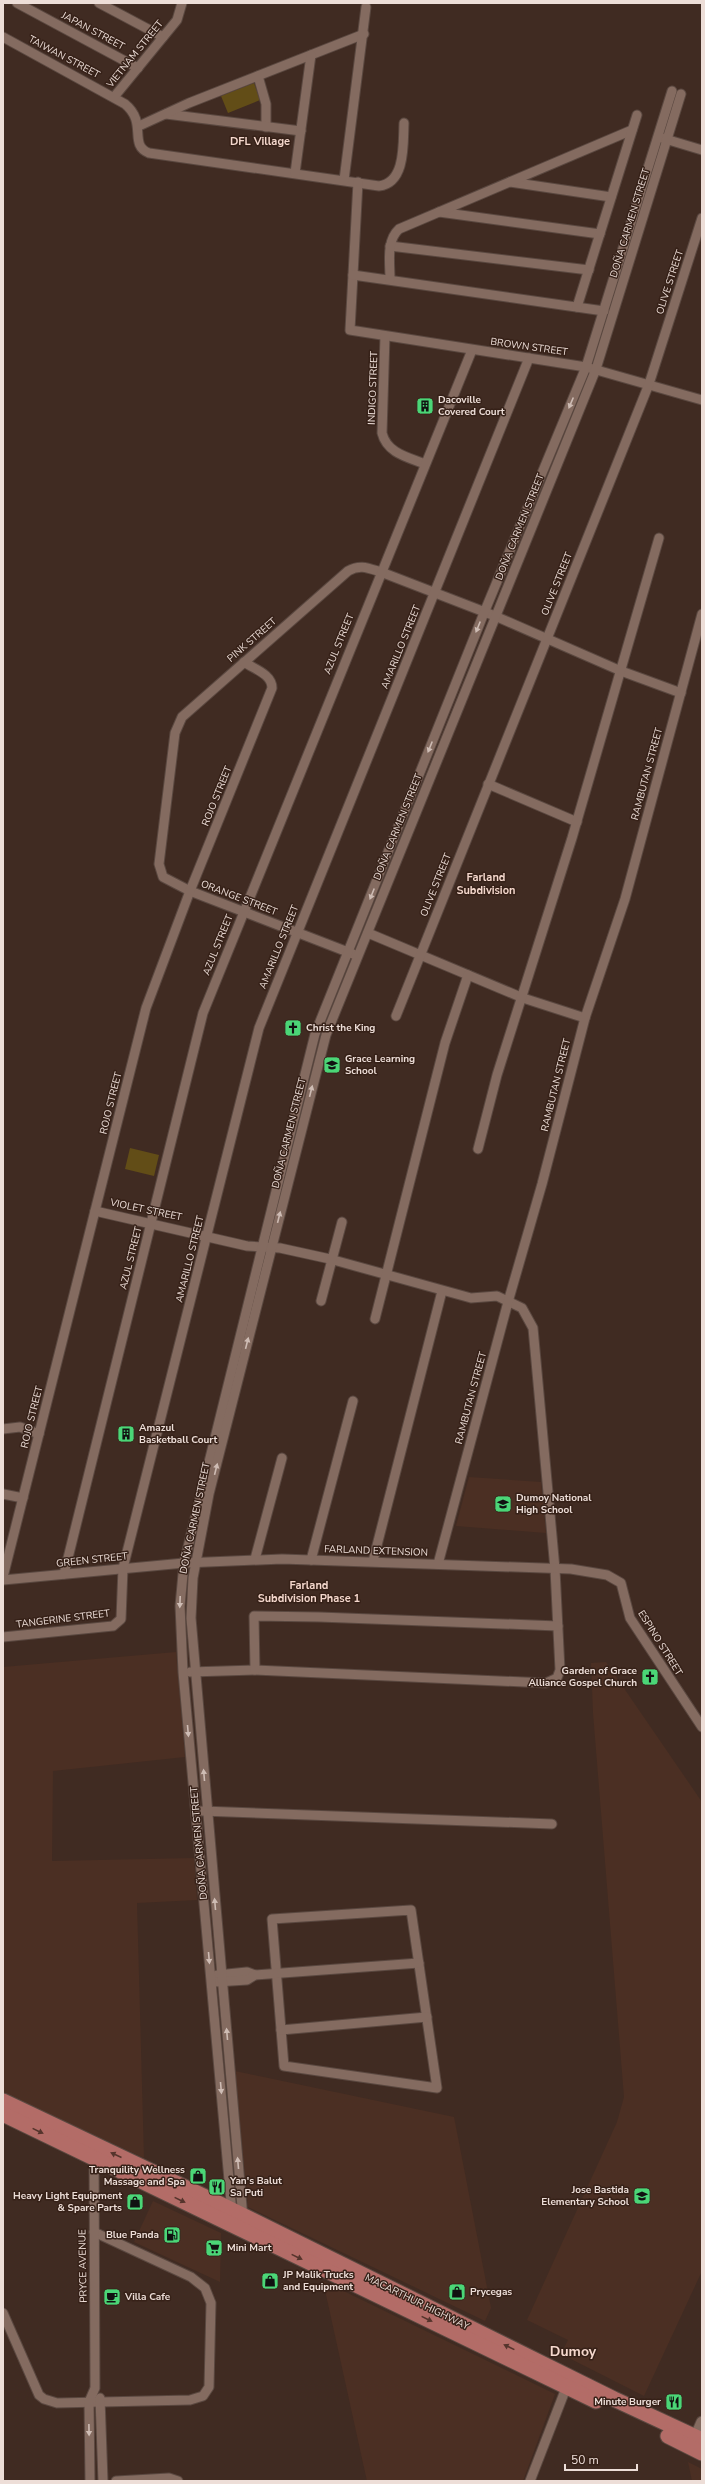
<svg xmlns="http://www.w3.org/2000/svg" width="705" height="2484" viewBox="0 0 705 2484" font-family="'Nunito Sans',sans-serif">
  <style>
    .built { fill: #4b2f23 }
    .green { fill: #624d17 }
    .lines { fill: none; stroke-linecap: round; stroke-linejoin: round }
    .minor-casing { stroke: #5a4840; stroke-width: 11 }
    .tertiary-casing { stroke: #5a4840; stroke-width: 13 }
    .trunk-casing { stroke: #5a4840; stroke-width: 17 }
    .minor { stroke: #846b60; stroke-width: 9 }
    .tertiary { stroke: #846b60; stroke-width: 11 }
    .trunk { stroke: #b36c67; stroke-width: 15 }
    .oneway { fill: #cebcb4 }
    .oneway2 { fill: #55342c }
    .labels { text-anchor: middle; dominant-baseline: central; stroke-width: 3; stroke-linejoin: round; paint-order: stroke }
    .street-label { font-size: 10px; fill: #edded8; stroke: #362118 }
    .poi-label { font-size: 10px; font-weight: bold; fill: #edded8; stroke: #362118; text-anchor: start }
    .neighbourhood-label { font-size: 11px; font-weight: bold; fill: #f5d8cd; stroke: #362118 }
    .district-label { font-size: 14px; font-weight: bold; fill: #f5d8cd; stroke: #362118 }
  </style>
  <rect width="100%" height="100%" fill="#402b22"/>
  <g class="built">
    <polygon points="469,1477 541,1482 546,1533 456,1526"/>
    <polygon points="176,1652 185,1757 53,1771 52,1861 194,1858 197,1900 137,1903 144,2158 3,2093 3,1667"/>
    <polygon points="606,1662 702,1802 702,2271 644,2396 561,2354 568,2340 527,2320 617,2122 624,2097 593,1713 591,1663"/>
    <polygon points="235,2071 454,2117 491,2308 485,2321 248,2207"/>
    <polygon points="153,2201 221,2233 220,2282 134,2242"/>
    <polygon points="323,2281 555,2394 523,2481 367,2481"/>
    <polygon points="688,2462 702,2469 702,2481 692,2481"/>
  </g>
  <g class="green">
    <polygon points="254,83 260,100 228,113 221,96"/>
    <polygon points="130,1148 159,1155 154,1176 125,1169"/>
  </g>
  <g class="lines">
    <g class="minor-casing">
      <g id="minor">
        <polyline points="17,3 138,68"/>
        <polyline points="99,3 163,37"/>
        <path d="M3,37L125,104C148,123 128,145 149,153L379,186C406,183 403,143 404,123"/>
        <polyline points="258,76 266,104 266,127"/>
        <polyline points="114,97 177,20 182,3"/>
        <polyline points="166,114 301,131"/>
        <polyline points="139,126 189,103 364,34"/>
        <polyline points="662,138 702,150"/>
        <polyline points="295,173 311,55"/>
        <polyline points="344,180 366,7"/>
        <polyline points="358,182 350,330 586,367 702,400"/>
        <polyline points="510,182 611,197"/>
        <polyline points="439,212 600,234"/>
        <polyline points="390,246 589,270"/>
        <polyline points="353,275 604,311"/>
        <path d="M390,279C390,262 386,241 399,229L632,130"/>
        <polyline points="577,307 637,115"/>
        <path d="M385,336L382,433C387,453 407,457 425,464"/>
        <polyline points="488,784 577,822"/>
        <polyline points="368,933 523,998 585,1018"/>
        <path d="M353,954L190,891L163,877L159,864L175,733L182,717L348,571C360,564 368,568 381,572L495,616L621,671L681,693"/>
        <polyline points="396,1016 649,384 702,218"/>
        <polyline points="478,1149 497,1075 572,838 659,538"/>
        <polyline points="95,1211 247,1246 280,1248 330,1259 471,1298 497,1296 522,1308 533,1328 555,1569 560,1670 557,1678 546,1683 255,1670 190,1672"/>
        <polyline points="321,1301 342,1222"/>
        <polyline points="375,1319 445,1043 468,975"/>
        <polyline points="3,1429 20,1427 39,1434"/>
        <polyline points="3,1494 23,1498"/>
        <polyline points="255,1559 282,1458"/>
        <polyline points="311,1560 353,1401"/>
        <polyline points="373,1561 442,1291"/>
        <polyline points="438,1564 508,1302 542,1184 585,1018 625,899 702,614"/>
        <polyline points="64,1574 203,1013 472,350"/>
        <path d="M3,1577L146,1008L190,891L272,688C272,674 254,669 244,662"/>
        <polyline points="3,1580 184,1563 282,1559 571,1569 607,1575 621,1583 630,1618 702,1727"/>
        <polyline points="3,1637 113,1626 121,1619 123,1568 259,1028 529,358"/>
        <polyline points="255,1670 254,1616 319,1617 558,1626"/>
        <polyline points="202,1811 552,1824"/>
        <polygon points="411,1910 437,2088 284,2066 272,1919"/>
        <polyline points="217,1975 247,1972 255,1975"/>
        <polyline points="216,1982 247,1980 255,1975 419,1963"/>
        <polyline points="281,2030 427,2017"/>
        <polyline points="232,2213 183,1672 180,1606 184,1563 315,1034 484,613 586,367 672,91"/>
        <polyline points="243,2218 191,1618 193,1578 209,1494 326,1035 596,369 681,94"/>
        <polyline points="3,2313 39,2395 44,2399 57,2403 190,2400 203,2396 209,2387 211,2303 205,2288 191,2277 94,2232"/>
        <polyline points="100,2398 103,2481"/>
        <polyline points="90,2481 89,2402 95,2388 94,2154"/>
        <polyline points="116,2481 169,2478 178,2481"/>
        <polyline points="530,2481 568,2383"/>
      </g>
    </g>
    <g class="tertiary-casing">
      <polyline id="tertiary" points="693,2443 702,2422"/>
    </g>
    <g class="trunk-casing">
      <g id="trunk">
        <polyline points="3,2101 216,2202 614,2399 702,2440"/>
        <polyline points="3,2114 596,2401"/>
        <polyline points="668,2436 702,2453"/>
      </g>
    </g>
    <use href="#minor" class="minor"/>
    <use href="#tertiary" class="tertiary"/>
    <use href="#trunk" class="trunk"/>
  </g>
  <defs><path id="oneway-solid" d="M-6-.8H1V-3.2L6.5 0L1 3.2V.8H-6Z"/></defs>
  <g class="oneway">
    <use href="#oneway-solid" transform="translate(571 403) rotate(113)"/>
    <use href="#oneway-solid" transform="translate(478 627) rotate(112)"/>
    <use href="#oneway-solid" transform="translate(430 747) rotate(112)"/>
    <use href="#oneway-solid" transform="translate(372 894) rotate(112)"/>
    <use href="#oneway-solid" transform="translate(311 1091) rotate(-76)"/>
    <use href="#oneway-solid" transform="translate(279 1217) rotate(-76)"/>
    <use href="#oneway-solid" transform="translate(247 1343) rotate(-76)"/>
    <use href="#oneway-solid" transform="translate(216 1469) rotate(-76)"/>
    <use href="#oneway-solid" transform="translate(180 1602) rotate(92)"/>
    <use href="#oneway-solid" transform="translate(188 1731) rotate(85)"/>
    <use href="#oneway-solid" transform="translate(204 1775) rotate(-95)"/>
    <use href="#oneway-solid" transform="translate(215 1904) rotate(-95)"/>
    <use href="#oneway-solid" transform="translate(209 1958) rotate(85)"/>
    <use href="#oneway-solid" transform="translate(227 2034) rotate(-95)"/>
    <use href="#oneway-solid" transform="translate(221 2088) rotate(85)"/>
    <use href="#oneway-solid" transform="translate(238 2163) rotate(-95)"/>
    <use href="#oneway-solid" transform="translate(89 2430) rotate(89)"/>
  </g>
  <g class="oneway2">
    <use href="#oneway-solid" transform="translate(38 2131) rotate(26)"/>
    <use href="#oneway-solid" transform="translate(116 2155) rotate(-156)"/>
    <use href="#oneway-solid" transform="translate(180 2200) rotate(26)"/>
    <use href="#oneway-solid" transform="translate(297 2257) rotate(26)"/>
    <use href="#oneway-solid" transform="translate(427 2319) rotate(26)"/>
    <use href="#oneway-solid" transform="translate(509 2347) rotate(-154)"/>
  </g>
  <defs>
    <g id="building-square" transform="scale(0.9)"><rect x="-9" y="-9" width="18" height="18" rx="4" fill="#4bd677" stroke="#362118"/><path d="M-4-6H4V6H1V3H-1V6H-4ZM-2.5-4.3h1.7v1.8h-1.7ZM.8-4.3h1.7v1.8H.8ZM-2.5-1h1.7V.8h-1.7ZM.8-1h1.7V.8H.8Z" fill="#111"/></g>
    <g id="church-square" transform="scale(0.9)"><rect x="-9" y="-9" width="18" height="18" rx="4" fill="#4bd677" stroke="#362118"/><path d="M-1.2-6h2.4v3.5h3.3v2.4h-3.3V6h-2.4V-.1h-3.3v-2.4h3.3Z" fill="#111"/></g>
    <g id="school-square" transform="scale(0.9)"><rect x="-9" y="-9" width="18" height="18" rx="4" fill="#4bd677" stroke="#362118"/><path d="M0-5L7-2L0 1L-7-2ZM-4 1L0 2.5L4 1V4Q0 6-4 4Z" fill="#111"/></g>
    <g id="shop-square" transform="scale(0.9)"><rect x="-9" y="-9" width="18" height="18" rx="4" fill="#4bd677" stroke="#362118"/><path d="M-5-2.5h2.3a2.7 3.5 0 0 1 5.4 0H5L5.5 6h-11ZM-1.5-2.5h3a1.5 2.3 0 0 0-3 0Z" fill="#111"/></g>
    <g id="restaurant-square" transform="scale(0.9)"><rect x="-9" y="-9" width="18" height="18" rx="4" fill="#4bd677" stroke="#362118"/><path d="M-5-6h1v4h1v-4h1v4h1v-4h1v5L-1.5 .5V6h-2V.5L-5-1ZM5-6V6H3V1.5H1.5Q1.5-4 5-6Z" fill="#111"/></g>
    <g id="fuel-square" transform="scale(0.9)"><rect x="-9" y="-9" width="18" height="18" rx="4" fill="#4bd677" stroke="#362118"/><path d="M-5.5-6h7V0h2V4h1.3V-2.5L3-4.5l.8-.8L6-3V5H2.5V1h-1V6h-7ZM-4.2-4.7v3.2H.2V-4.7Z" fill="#111"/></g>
    <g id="supermarket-square" transform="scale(0.9)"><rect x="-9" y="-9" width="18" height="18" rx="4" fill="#4bd677" stroke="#362118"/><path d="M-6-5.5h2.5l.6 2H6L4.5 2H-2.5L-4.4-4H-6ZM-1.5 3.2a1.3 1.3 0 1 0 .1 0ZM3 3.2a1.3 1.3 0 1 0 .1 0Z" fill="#111"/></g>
    <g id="cafe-square" transform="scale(0.9)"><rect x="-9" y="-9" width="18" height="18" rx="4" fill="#4bd677" stroke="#362118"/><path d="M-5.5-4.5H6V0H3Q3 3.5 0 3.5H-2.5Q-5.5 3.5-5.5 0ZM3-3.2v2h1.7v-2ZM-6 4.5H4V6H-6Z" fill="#111"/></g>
  </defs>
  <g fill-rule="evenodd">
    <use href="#building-square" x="425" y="406"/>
    <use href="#church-square" x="293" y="1028"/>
    <use href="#school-square" x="332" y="1065"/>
    <use href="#building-square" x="126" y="1434"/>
    <use href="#school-square" x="503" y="1504"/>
    <use href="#church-square" x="650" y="1677"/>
    <use href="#shop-square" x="198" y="2176"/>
    <use href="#restaurant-square" x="217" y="2187"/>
    <use href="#school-square" x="642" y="2196"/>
    <use href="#shop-square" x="135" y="2202"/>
    <use href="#fuel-square" x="172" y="2235"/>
    <use href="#supermarket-square" x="214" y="2248"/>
    <use href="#shop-square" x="270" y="2281"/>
    <use href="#shop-square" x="457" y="2292"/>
    <use href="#cafe-square" x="112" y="2297"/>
    <use href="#restaurant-square" x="674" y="2402"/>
  </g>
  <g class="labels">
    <g class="street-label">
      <text transform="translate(93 31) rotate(28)">JAPAN STREET</text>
      <text transform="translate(135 54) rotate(-51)">VIETNAM STREET</text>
      <text transform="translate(64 57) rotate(28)">TAIWAN STREET</text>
      <text transform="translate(630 223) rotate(-73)">DOÑA CARMEN STREET</text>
      <text transform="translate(670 282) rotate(-72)">OLIVE STREET</text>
      <text transform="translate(529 347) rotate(8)">BROWN STREET</text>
      <text transform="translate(373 388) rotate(-88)">INDIGO STREET</text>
      <text transform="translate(520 527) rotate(-68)">DOÑA CARMEN STREET</text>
      <text transform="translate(557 584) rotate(-68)">OLIVE STREET</text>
      <text transform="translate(252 640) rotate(-41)">PINK STREET</text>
      <text transform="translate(339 644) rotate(-68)">AZUL STREET</text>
      <text transform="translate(401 647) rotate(-68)">AMARILLO STREET</text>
      <text transform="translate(647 774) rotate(-75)">RAMBUTAN STREET</text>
      <text transform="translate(217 796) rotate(-68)">ROJO STREET</text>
      <text transform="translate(398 827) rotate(-68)">DOÑA CARMEN STREET</text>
      <text transform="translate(436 885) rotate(-68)">OLIVE STREET</text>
      <text transform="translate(239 898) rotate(21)">ORANGE STREET</text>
      <text transform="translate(218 945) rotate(-68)">AZUL STREET</text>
      <text transform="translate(279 947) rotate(-68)">AMARILLO STREET</text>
      <text transform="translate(556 1085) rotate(-76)">RAMBUTAN STREET</text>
      <text transform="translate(111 1103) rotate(-76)">ROJO STREET</text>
      <text transform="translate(289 1133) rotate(-76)">DOÑA CARMEN STREET</text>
      <text transform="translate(146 1210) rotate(12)">VIOLET STREET</text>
      <text transform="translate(131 1258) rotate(-76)">AZUL STREET</text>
      <text transform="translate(190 1259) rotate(-76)">AMARILLO STREET</text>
      <text transform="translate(471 1398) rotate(-75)">RAMBUTAN STREET</text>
      <text transform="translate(32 1417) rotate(-76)">ROJO STREET</text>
      <text transform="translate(195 1518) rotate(-78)">DOÑA CARMEN STREET</text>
      <text transform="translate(376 1551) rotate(2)">FARLAND EXTENSION</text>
      <text transform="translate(92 1560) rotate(-6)">GREEN STREET</text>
      <text transform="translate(63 1619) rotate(-7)">TANGERINE STREET</text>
      <text transform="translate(660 1643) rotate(58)">ESPINO STREET</text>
      <text transform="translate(199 1843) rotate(-95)">DOÑA CARMEN STREET</text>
      <text transform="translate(83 2266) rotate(-91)">PRYCE AVENUE</text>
      <text transform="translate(417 2302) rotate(26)">MACARTHUR HIGHWAY</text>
    </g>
    <g class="poi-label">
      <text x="438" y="400">Dacoville<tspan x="438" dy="12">Covered Court</tspan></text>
      <text x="306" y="1028">Christ the King</text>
      <text x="345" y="1059">Grace Learning<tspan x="345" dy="12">School</tspan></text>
      <text x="139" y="1428">Amazul<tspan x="139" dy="12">Basketball Court</tspan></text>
      <text x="516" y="1498">Dumoy National<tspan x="516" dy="12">High School</tspan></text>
      <text x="637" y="1671" text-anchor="end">Garden of Grace<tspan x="637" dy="12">Alliance Gospel Church</tspan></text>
      <text x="185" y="2170" text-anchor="end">Tranquility Wellness<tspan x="185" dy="12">Massage and Spa</tspan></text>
      <text x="230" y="2181">Yan's Balut<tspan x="230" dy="12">Sa Puti</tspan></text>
      <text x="629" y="2190" text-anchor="end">Jose Bastida<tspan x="629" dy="12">Elementary School</tspan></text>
      <text x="122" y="2196" text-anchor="end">Heavy Light Equipment<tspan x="122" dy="12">&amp; Spare Parts</tspan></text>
      <text x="159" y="2235" text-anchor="end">Blue Panda</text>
      <text x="227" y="2248">Mini Mart</text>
      <text x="283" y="2275">JP Malik Trucks<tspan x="283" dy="12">and Equipment</tspan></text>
      <text x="470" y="2292">Prycegas</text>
      <text x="125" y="2297">Villa Cafe</text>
      <text x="661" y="2402" text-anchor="end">Minute Burger</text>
    </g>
    <g class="neighbourhood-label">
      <text x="260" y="141">DFL Village</text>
      <text x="486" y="877">Farland<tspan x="486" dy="13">Subdivision</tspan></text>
      <text x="309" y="1585">Farland<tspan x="309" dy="13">Subdivision Phase 1</tspan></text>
    </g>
    <g class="district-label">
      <text x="573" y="2351">Dumoy</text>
    </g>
  </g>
  <rect width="705" height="2484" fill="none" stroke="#edded8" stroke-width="8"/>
  <path d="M565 2464v6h72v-6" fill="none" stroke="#edded8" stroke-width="2"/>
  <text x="571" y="2464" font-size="12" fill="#edded8" stroke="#362118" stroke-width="3" paint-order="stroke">50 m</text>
</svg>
